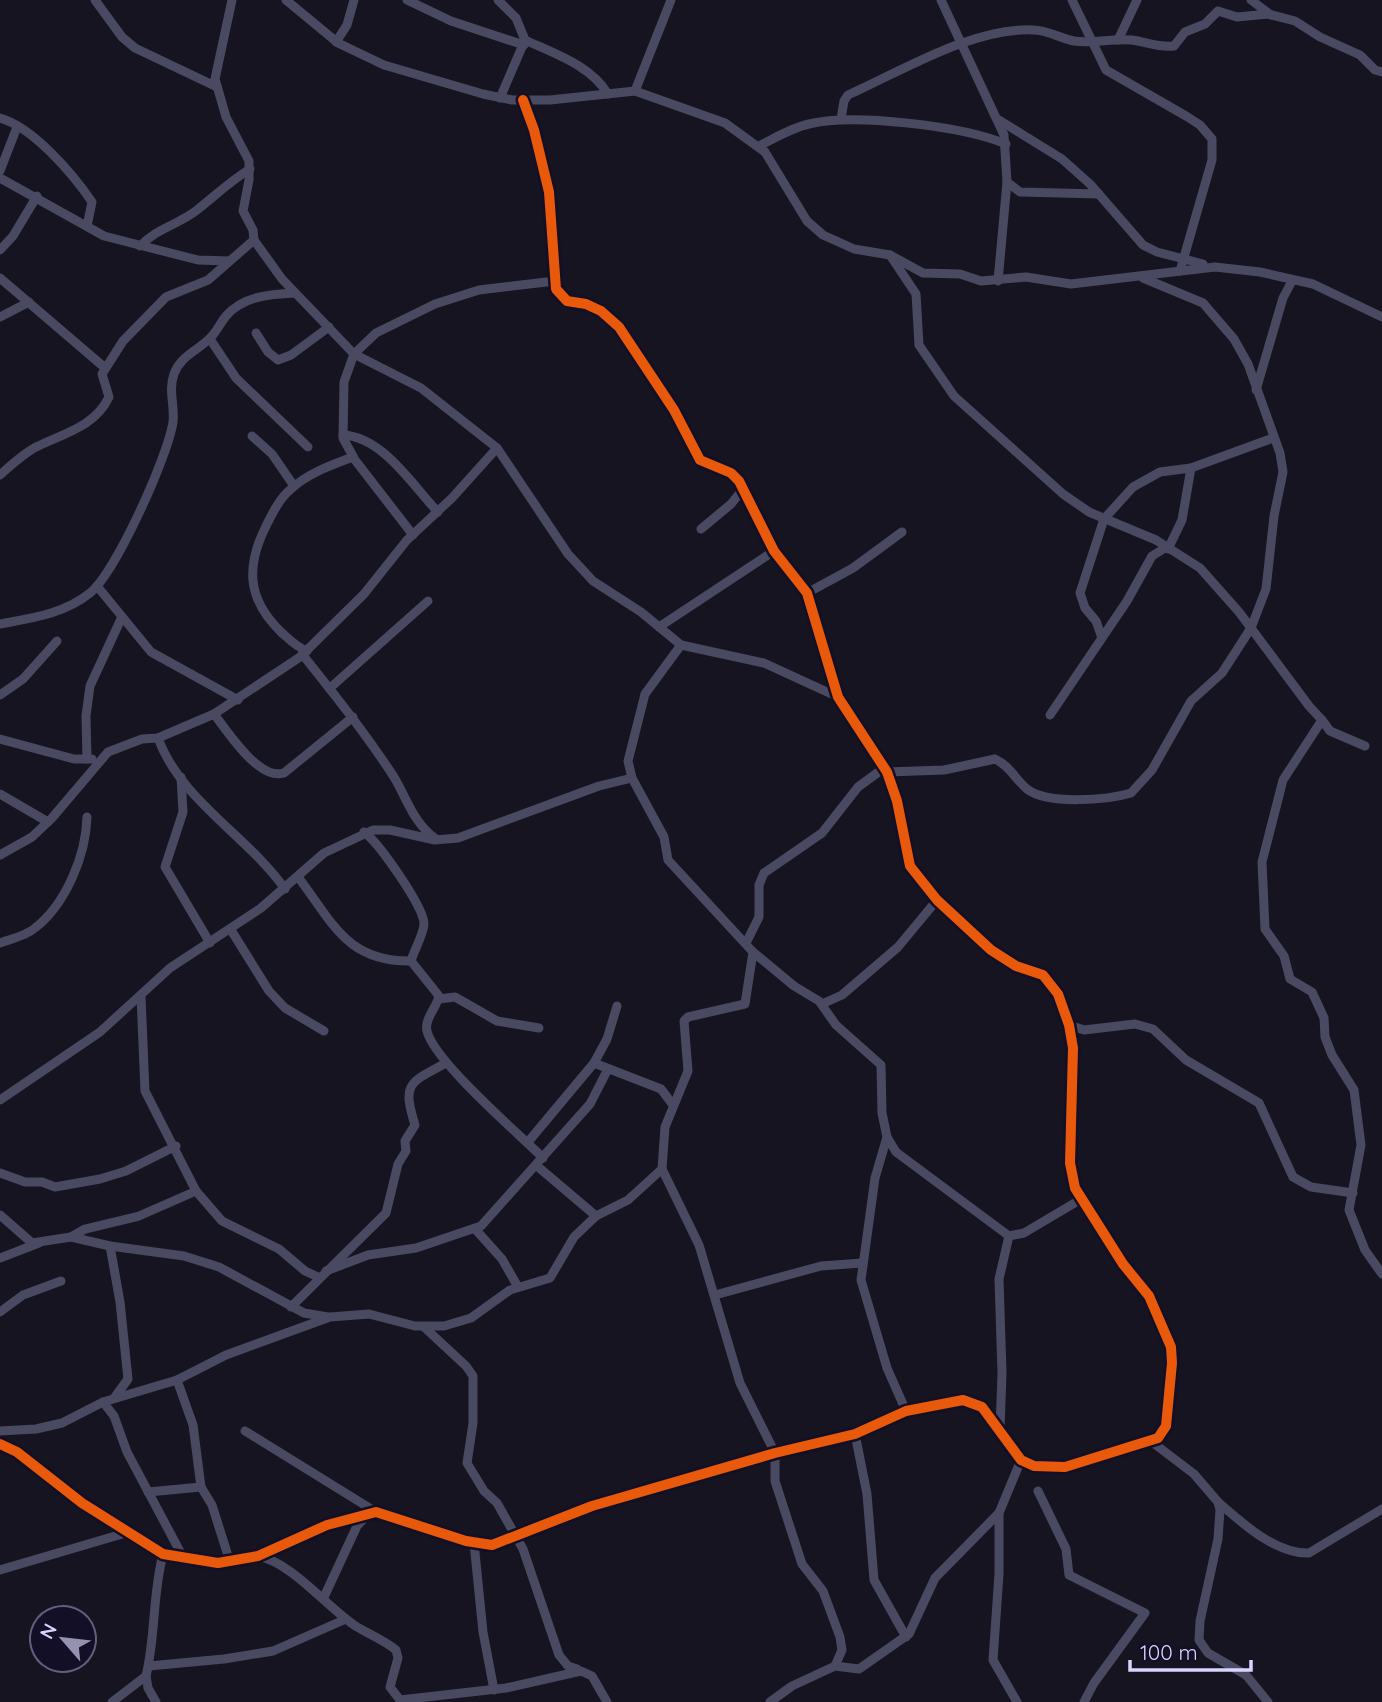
<svg xmlns="http://www.w3.org/2000/svg" width="1382" height="1702" viewBox="0 0 1382 1702" font-family="Quicksand,sans-serif">
  <style>
    .lines { fill: none; stroke-linecap: round; stroke-linejoin: round }
    .minor { stroke: #4a4962; stroke-width: 9 }
    .cycleway-casing { stroke: #130f26; stroke-width: 15 }
    .cycleway { stroke: #e8590c; stroke-width: 10 }
  </style>
  <rect width="100%" height="100%" fill="#161421"/>
  <g class="lines">
    <g class="minor">
      <polyline points="95,0 122,37 135,48 217,87"/>
      <polyline points="286,0 338,43 384,65 483,94 512,100 550,100 635,91 725,123 765,152 807,221 823,235 854,249 890,255 923,273 960,274 981,281 1026,277 1071,284 1215,267 1260,272 1313,284 1382,317"/>
      <polyline points="407,0 451,21 524,45"/>
      <polyline points="498,0 516,18 525,40 500,98"/>
      <polyline points="941,0 1004,135 1007,182 998,281"/>
      <polyline points="1072,0 1106,70 1186,116 1200,125 1212,139 1212,160 1180,271"/>
      <polyline points="1251,0 1271,15"/>
      <path d="M525,40C555,54 590,65 608,94"/>
      <polyline points="1118,40 1137,0"/>
      <polyline points="336,42 347,25 354,0"/>
      <polyline points="635,91 671,0"/>
      <path d="M0,118C33,127 73,174 92,202L87,226"/>
      <path d="M841,119L844,101L848,95C902,71 973,27 1033,30C1048,30 1059,38 1074,41C1093,44 1113,38 1132,40C1146,42 1160,48 1174,46L1185,32L1205,24L1218,11L1237,17L1268,14L1295,21L1320,37L1360,55L1375,70L1382,72"/>
      <polyline points="999,120 1062,159 1090,184 1143,245 1157,252 1203,264"/>
      <path d="M759,146C775,138 791,128 809,124C854,113 962,126 1006,144"/>
      <polyline points="0,171 17,127"/>
      <polyline points="0,178 104,236 198,260 229,261"/>
      <polyline points="1007,182 1020,192 1099,194"/>
      <polyline points="254,240 282,279 354,354 421,388 497,448 568,554 593,581 641,612 681,645 764,663 838,697"/>
      <path d="M140,246C157,228 178,225 197,210C215,196 230,181 250,169"/>
      <polyline points="0,250 13,236 37,196"/>
      <polyline points="890,255 916,294 919,345 954,396 1063,494 1089,512 1156,540 1200,568 1239,612 1309,706 1322,720 1283,780 1262,862 1265,929 1284,956 1290,979 1312,992 1324,1018 1325,1037 1332,1055 1354,1090 1361,1145 1349,1210 1365,1250 1382,1274"/>
      <polyline points="0,278 104,367"/>
      <polyline points="0,317 29,302"/>
      <polyline points="256,333 268,352 278,360 291,355 329,327"/>
      <polyline points="210,339 236,378 308,447"/>
      <polyline points="1256,390 1283,298 1292,281"/>
      <path d="M343,435C383,437 412,485 438,512"/>
      <polyline points="252,436 272,454 294,486"/>
      <path d="M0,475C11,465 23,454 36,447C62,434 95,427 109,397L102,374L123,341L166,297L208,280L254,240L253,230L243,211L249,180V161L226,117L215,79L232,0"/>
      <polyline points="701,529 731,504 743,489"/>
      <polyline points="413,535 355,460 343,438 344,382 354,354 376,333 435,304 479,290 555,281"/>
      <polyline points="1168,549 1182,520 1191,468"/>
      <polyline points="97,586 151,652 238,700"/>
      <polyline points="807,593 853,568 902,532"/>
      <path d="M0,624C32,618 64,614 90,593C116,572 168,456 173,422C175,405 168,391 174,374C181,355 198,351 211,337C217,331 221,322 226,316C243,296 271,294 295,293"/>
      <polyline points="659,627 774,551"/>
      <polyline points="1101,635 1096,621 1085,608 1080,593 1104,519 1133,487 1160,472 1191,468 1273,438"/>
      <polyline points="681,645 645,694 628,761 632,778 664,837 668,860 753,952 794,986 819,1001 836,1025 881,1065 882,1113 887,1137 875,1178 861,1280 887,1368 906,1411"/>
      <path d="M307,651C296,647 289,639 281,632C246,598 246,565 267,524C273,512 280,498 291,489C308,473 332,465 353,457"/>
      <path d="M302,654C334,694 366,734 394,777C407,799 414,824 436,839"/>
      <polyline points="330,688 428,601"/>
      <polyline points="0,695 23,679 57,641"/>
      <path d="M214,714C228,732 259,781 284,773L353,717"/>
      <polyline points="1050,715 1127,601 1152,556 1165,548"/>
      <polyline points="1322,720 1330,731 1365,746"/>
      <path d="M158,738C181,801 248,836 285,889"/>
      <polyline points="0,739 74,759 92,759"/>
      <polyline points="87,759 86,716 90,686 121,619"/>
      <path d="M887,772L944,770L995,759C1010,766 1015,779 1027,789C1047,805 1108,800 1131,793L1152,770L1191,701L1222,673L1251,628L1266,589L1274,516L1283,472L1280,453L1248,364L1234,339L1203,303L1143,278"/>
      <polyline points="181,777 183,812 165,867 210,943"/>
      <polyline points="0,794 48,822"/>
      <path d="M364,832C379,843 424,907 424,924C423,936 414,950 411,961L439,996C437,1007 424,1019 427,1031C434,1061 517,1132 543,1158"/>
      <polyline points="0,855 32,837 52,818 108,752 142,739 158,738 214,714 300,657 364,594 407,540 452,498 497,448"/>
      <path d="M298,877C332,921 346,962 411,961"/>
      <polyline points="231,930 269,991 285,1008 324,1031"/>
      <path d="M0,943C11,939 26,936 35,928C66,904 86,855 87,817"/>
      <polyline points="746,943 759,917 759,885 764,873 822,833 858,787 884,768"/>
      <polyline points="753,952 745,1004 688,1017 684,1021 688,1071 665,1127 662,1169 699,1245 740,1383 775,1453 775,1481 802,1564 823,1591 840,1637 842,1650 835,1666"/>
      <polyline points="141,997 145,1091 196,1191 222,1221 279,1249 305,1271 318,1277"/>
      <polyline points="439,999 455,997 497,1021 539,1028"/>
      <polyline points="822,1004 842,995 898,947 937,900"/>
      <polyline points="1069,1025 1084,1030 1135,1024 1153,1029 1186,1060 1259,1103 1293,1177 1311,1187 1353,1193"/>
      <polyline points="594,1063 661,1089 673,1105"/>
      <polyline points="0,1100 100,1032 170,968 261,908 324,853 373,830 390,830 435,840 458,838 599,786 632,778"/>
      <polyline points="887,1137 896,1152 1009,1236 1024,1233 1083,1198"/>
      <polyline points="528,1142 594,1063 607,1039 617,1006"/>
      <polyline points="537,1166 596,1216"/>
      <polyline points="0,1173 25,1182 42,1182 55,1187 100,1179 126,1171 176,1146"/>
      <polyline points="0,1215 32,1243 71,1237 110,1246 184,1256 219,1267 304,1313 328,1317"/>
      <polyline points="476,1230 502,1259 518,1287"/>
      <polyline points="71,1237 85,1229 139,1216 196,1191"/>
      <polyline points="110,1246 120,1302 128,1379 115,1397"/>
      <polyline points="0,1258 39,1243"/>
      <polyline points="326,1271 368,1255 416,1248 481,1226 590,1104 608,1069"/>
      <polyline points="715,1295 821,1266 862,1263"/>
      <path d="M291,1307L386,1213L398,1164L406,1151L405,1141L415,1125C402,1083 409,1083 446,1063"/>
      <polyline points="0,1312 23,1295 61,1281"/>
      <polyline points="424,1327 466,1366 473,1376 473,1423 467,1463 484,1491 497,1503 523,1549 559,1655 568,1666 577,1669"/>
      <polyline points="177,1380 193,1425 201,1487 212,1505 230,1562"/>
      <polyline points="103,1402 114,1416 127,1452 184,1559"/>
      <polyline points="1000,1429 1002,1373 999,1279 1009,1236"/>
      <polyline points="0,1431 36,1429 62,1423 103,1402 177,1380 226,1355 330,1317 369,1314 415,1326 444,1326 471,1318 510,1290 550,1278 574,1237 596,1216 628,1200 662,1169"/>
      <polyline points="245,1431 376,1512"/>
      <polyline points="855,1434 867,1494 874,1580 906,1637"/>
      <polyline points="1152,1442 1194,1474 1218,1502 1220,1510 1218,1539 1200,1621 1199,1640 1208,1653 1246,1675 1268,1702"/>
      <polyline points="0,1444 17,1452 82,1503 163,1554 218,1563 258,1556 327,1525 376,1512 466,1541 492,1545 592,1506 775,1453 855,1434 906,1411 963,1400 982,1407 1021,1460 1034,1466 1065,1467 1158,1438 1166,1426 1172,1363 1171,1347 1149,1296 1123,1264 1075,1188 1070,1163 1073,1048 1069,1025 1058,994 1043,975 1016,966 991,950 937,900 910,866 897,801 887,772 838,697 807,593 774,551 739,481 731,473 700,460 674,410 619,327 601,311 586,304 567,301 556,289 549,192 534,130 523,100"/>
      <polyline points="1038,1491 1066,1549 1069,1575 1145,1613 1094,1683 1084,1702"/>
      <polyline points="148,1492 201,1487"/>
      <path d="M1219,1503C1243,1524 1276,1554 1309,1553L1382,1509"/>
      <polyline points="474,1543 483,1632 494,1690"/>
      <path d="M258,1556C291,1562 327,1607 354,1625C368,1634 384,1640 396,1650L398,1658L390,1687L400,1700L506,1688L581,1671L592,1676L607,1702"/>
      <polyline points="0,1570 129,1532"/>
      <polyline points="324,1597 357,1526 369,1513"/>
      <polyline points="149,1666 224,1659 273,1651 346,1619"/>
      <polyline points="146,1676 148,1688 156,1702"/>
      <path d="M112,1702L146,1676C156,1634 152,1597 163,1554"/>
      <polyline points="770,1702 792,1686 835,1666 859,1669 909,1634 935,1578 999,1513"/>
      <polyline points="1017,1702 993,1660 999,1574 999,1513 1021,1460"/>
    </g>
    <g class="cycleway-casing">
      <polyline id="cycleway" points="0,1444 17,1452 82,1503 163,1554 218,1563 258,1556 327,1525 376,1512 466,1541 492,1545 592,1506 775,1453 855,1434 906,1411 963,1400 982,1407 1021,1460 1034,1466 1065,1467 1158,1438 1166,1426 1172,1363 1171,1347 1149,1296 1123,1264 1075,1188 1070,1163 1073,1048 1069,1025 1058,994 1043,975 1016,966 991,950 937,900 910,866 897,801 887,772 838,697 807,593 774,551 739,481 731,473 700,460 674,410 619,327 601,311 586,304 567,301 556,289 549,192 534,130 523,100"/>
    </g>
    <use href="#cycleway" class="cycleway"/>
  </g>
  <g transform="translate(63 1639) rotate(298)"><circle r="33" fill="#130f26" stroke="#625e7d" stroke-width="2"/>
  <path d="M0-5L12 26L0 18L-12 26Z" fill="#9591b1"/>
  <text y="-10" font-size="19" font-weight="bold" text-anchor="middle" fill="#d9d4ff">N</text>
  </g>
  <path d="M1130 1660v10h121v-10" fill="none" stroke="#d9d4ff" stroke-width="3.5"/>
  <text x="1140" y="1660" font-size="21" fill="#d9d4ff" stroke="#130f26" stroke-width="5" paint-order="stroke">100 m</text>
</svg>
